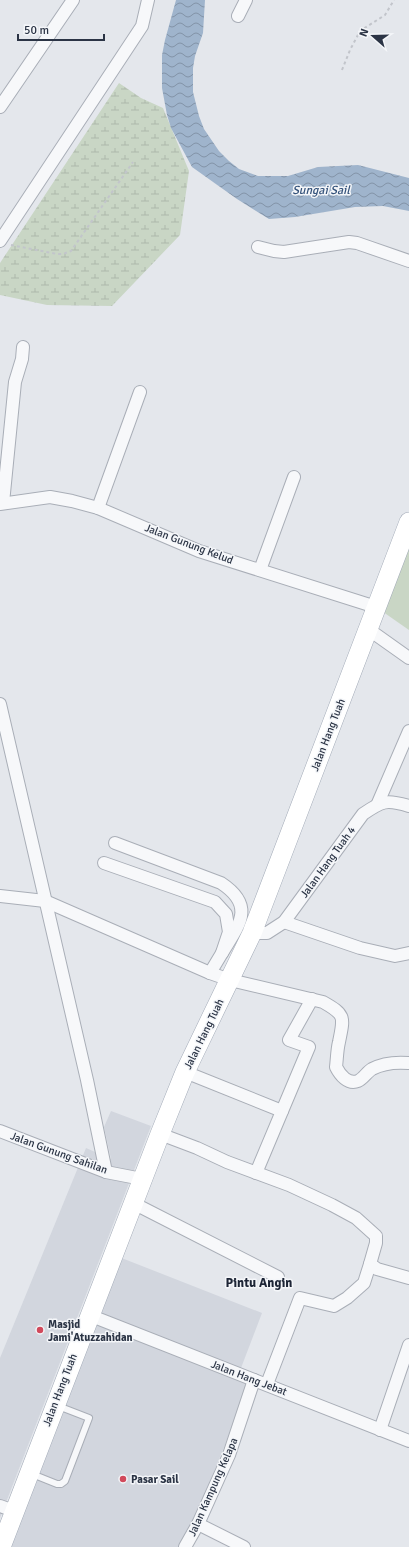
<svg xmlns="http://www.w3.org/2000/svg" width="409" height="1547" viewBox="0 0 409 1547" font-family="Signika,sans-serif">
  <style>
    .built { fill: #d2d6de }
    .green { fill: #c9d6c5 }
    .wetland { fill: url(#wetland-marsh) }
    .water { fill: url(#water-waves) }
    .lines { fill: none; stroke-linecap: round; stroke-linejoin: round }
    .lane-casing { stroke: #a9aeb7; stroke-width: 8 }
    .street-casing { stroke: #a9aeb7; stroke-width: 14 }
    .primary-casing { stroke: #a3abb8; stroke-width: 20 }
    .path { stroke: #c2c5cb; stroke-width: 2; stroke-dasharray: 3 3; stroke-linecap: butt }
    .lane { stroke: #f7f8fa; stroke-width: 6 }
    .street { stroke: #f7f8fa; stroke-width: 12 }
    .primary { stroke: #fff; stroke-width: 19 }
    .poi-dot { fill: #d1495b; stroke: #f4f6f9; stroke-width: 1.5 }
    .labels { text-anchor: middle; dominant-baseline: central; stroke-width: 3; stroke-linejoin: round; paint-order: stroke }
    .street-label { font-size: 11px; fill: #2b3445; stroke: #f4f6f9 }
    .poi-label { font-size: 11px; font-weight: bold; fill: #2b3445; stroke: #f4f6f9; text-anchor: start }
    .water-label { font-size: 12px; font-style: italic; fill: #34527a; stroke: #f4f6f9 }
    .quarter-label { font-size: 13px; font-weight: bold; fill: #1d2536; stroke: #f4f6f9 }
  </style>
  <defs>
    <pattern id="wetland-marsh" width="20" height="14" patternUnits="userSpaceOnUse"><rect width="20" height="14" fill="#c9d6c5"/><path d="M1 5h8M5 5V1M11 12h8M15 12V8" fill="none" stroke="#adb8ab"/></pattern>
    <pattern id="water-waves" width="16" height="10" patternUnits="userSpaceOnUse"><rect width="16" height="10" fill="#9fb4cc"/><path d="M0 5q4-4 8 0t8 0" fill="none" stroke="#8293a7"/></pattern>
  </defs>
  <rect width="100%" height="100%" fill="#e4e7ec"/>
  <g class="built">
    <polygon points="111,1111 151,1126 0,1518 0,1358 86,1148 111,1159 104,1127"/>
    <polygon points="119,1257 262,1313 241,1368 246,1386 225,1445 197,1512 178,1547 8,1547"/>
  </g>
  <polygon class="green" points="409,526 409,630 376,607"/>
  <polygon class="wetland" points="119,83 141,98 163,108 189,171 180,235 112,306 47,305 0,295 0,263"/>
  <polygon class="water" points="176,0 205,0 203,33 195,56 193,68 193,92 199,116 204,129 219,151 229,161 239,169 258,176 288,176 318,167 358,165 409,178 409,211 383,206 355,207 295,217 269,219 237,199 192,167 171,128 167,115 162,88 162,55 165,40"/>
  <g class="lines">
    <g class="lane-casing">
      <polyline id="lane" points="32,1474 57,1484 61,1484 65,1481 89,1418 58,1406"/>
    </g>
    <g class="street-casing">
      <g id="street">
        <polyline points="238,16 246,0"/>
        <polyline points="0,107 73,0"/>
        <polyline points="0,241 142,26 148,0"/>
        <polyline points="258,247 274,251 284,252 349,242 357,243 409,261"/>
        <polyline points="3,503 15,382 22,359 23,347"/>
        <polyline points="0,504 50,497 72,501 98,508 199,551 376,607"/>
        <polyline points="98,508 140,392"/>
        <polyline points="260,570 294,477"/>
        <polyline points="368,629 409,658"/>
        <polyline points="0,704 87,1080 106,1172"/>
        <polyline points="378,803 409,731"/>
        <path d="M115,843L221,883C256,906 239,925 222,953"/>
        <polyline points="104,863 215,902 226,914 229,932 222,953 210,973"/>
        <path d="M0,896L45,901L210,973L230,980L323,1002C346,1015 344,1017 339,1042C337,1050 337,1059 336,1067C340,1075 348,1085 358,1081C363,1079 367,1072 372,1069C383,1063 397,1062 409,1063"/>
        <polyline points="284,922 360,948 395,956 409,953"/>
        <path d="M252,933H267L284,922L363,814C382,801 386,799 409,806"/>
        <polyline points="185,1072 282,1111"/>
        <polyline points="0,1131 106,1172 142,1179"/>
        <polyline points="160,1134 197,1148 227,1162 289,1185 332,1205 356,1218 376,1236 376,1243 370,1264 377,1269 409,1278"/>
        <polyline points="256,1173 309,1047 289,1040 312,999"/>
        <polyline points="133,1203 278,1277"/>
        <polyline points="89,1315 409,1441"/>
        <polyline points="267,1384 300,1298 334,1306 347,1298 364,1283 370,1264"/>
        <polyline points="380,1430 409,1345"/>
        <polyline points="0,1506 14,1511"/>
        <polyline points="198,1524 244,1547"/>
        <polyline points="185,1547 198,1524 229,1455 254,1380"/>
      </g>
    </g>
    <g class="primary-casing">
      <polyline id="primary" points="1,1547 160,1134 185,1072 252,933 409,522"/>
    </g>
    <g class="path">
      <polyline points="342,70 350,50 360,31 385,15 394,0"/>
      <polyline points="11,245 57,254 63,254 71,251 133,162"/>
    </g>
    <use href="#lane" class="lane"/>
    <use href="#street" class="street"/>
    <use href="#primary" class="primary"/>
  </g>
  <g class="poi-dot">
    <circle cx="40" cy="1330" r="4"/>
    <circle cx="123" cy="1479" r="4"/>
  </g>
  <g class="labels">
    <g class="street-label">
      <text transform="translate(189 544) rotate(21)">Jalan Gunung Kelud</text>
      <text transform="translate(328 735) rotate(-69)">Jalan Hang Tuah</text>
      <text transform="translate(328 862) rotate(-54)">Jalan Hang Tuah 4</text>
      <text transform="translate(204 1034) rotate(-64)">Jalan Hang Tuah</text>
      <text transform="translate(59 1153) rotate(20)">Jalan Gunung Sahilan</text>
      <text transform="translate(249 1378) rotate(21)">Jalan Hang Jebat</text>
      <text transform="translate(60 1390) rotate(-69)">Jalan Hang Tuah</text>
      <text transform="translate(213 1487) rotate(-66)">Jalan Kampung Kelapa</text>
    </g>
    <g class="poi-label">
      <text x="48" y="1324">Masjid<tspan x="48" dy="13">Jami'Atuzzahidan</tspan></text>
      <text x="131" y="1479">Pasar Sail</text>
    </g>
    <g class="water-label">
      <text x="321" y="190">Sungai Sail</text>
    </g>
    <g class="quarter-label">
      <text x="259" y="1283">Pintu Angin</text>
    </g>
  </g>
  <g transform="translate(373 36) rotate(290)" stroke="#f4f6f9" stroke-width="3" paint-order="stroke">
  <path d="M0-3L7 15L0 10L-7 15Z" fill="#2b3445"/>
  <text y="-6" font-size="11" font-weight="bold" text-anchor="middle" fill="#2b3445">N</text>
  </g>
  <path d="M18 34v6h86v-6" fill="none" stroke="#2b3445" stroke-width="2"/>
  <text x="24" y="34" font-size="12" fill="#2b3445" stroke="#f4f6f9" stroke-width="3" paint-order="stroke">50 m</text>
</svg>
